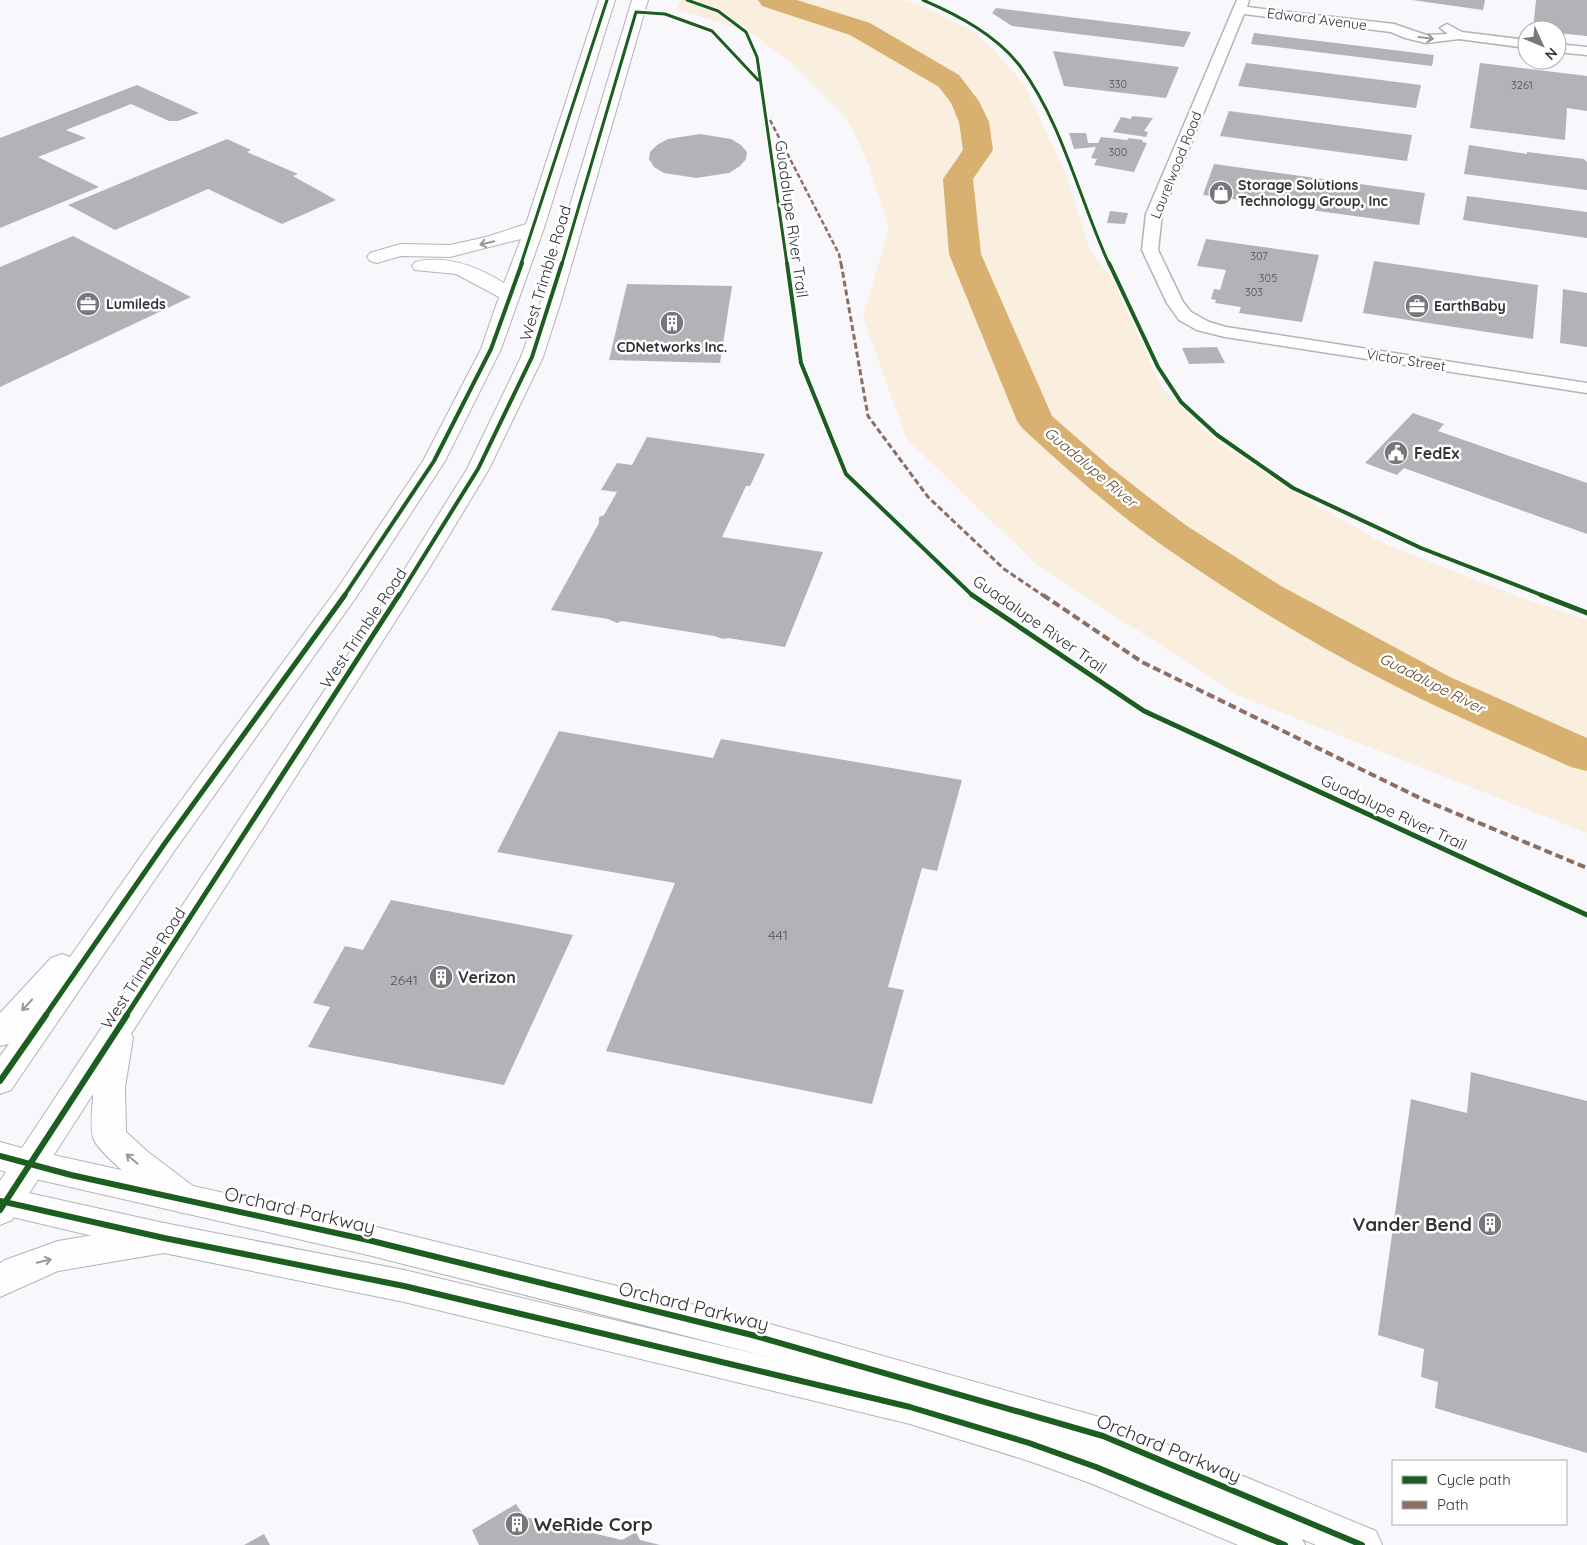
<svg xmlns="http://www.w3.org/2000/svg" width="1587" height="1545" viewBox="0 0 1587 1545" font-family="Quicksand,sans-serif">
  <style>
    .green { fill: #faeede }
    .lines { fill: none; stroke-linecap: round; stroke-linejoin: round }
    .river { fill: #d8b171; fill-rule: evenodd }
    .building { fill: #b3b3b7 }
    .minor-casing { stroke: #b4b4b7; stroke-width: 3 }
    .secondary-casing { stroke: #b4b4b7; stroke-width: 2 }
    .primary-casing { stroke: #b4b4b7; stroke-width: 2 }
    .minor { fill: #fefeff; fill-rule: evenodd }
    .secondary { fill: #fefeff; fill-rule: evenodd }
    .primary { fill: #fefeff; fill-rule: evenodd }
    .quiet-far2 { stroke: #8d6e63; stroke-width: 2.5; stroke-dasharray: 5 2.5; stroke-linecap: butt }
    .quiet-far1 { stroke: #8d6e63; stroke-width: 3; stroke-dasharray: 6 3; stroke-linecap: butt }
    .quiet { stroke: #8d6e63; stroke-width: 4; stroke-dasharray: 8 4; stroke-linecap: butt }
    .cycleway-far3-casing { stroke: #fff; stroke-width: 5 }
    .cycleway-far2-casing { stroke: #fff; stroke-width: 6 }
    .cycleway-far1-casing { stroke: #fff; stroke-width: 8 }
    .cycleway-casing { stroke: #fff; stroke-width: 9 }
    .cycleway-far3 { stroke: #1b5e20; stroke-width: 3 }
    .cycleway-far2 { stroke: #1b5e20; stroke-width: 4 }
    .cycleway-far1 { stroke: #1b5e20; stroke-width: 5 }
    .cycleway { stroke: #1b5e20; stroke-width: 6 }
    .oneway { stroke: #98989b }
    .labels { text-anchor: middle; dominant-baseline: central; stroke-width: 5; stroke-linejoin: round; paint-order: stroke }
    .far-number-label { font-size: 11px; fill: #525257 }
    .far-street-label { font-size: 14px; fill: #323237; stroke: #fff }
    .far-poi-label { font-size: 14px; font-weight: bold; fill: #323237; stroke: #fff; text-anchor: start }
    .number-label { font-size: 14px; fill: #525257 }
    .far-water-label { font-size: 15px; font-style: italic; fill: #624924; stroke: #fff }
    .street-label { font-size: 16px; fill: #323237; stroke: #fff }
    .poi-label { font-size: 16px; font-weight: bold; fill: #323237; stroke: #fff; text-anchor: start }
    .near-street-label { font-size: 19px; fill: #323237; stroke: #fff }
    .near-poi-label { font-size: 19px; font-weight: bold; fill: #323237; stroke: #fff; text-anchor: end }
  </style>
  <rect width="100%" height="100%" fill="#f8f8fc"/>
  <polygon class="green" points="680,0 902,0 920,5 971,30 994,50 1024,84 1066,174 1089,247 1114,282 1162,388 1212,438 1287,488 1383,543 1517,596 1587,620 1587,833 1237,695 1037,565 906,438 863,317 889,228 869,165 847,118 794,65 751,33 677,9"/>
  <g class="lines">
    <path class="river" d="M758,0H797L870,23L959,75L979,101L989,122L993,150L973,179L981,254L1052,416L1109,466L1147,496L1187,526L1281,586L1450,677L1587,738V771L1571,767C1520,744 1469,722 1419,698C1329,654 1241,601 1159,543C1111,509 1067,469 1023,429L1017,421L949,254L943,179L963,150L959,122L951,103L939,87L850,35L762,6Z"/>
  </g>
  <g class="building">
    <polygon points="1412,0 1485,0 1483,10"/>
    <polygon points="1536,0 1587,0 1587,36 1557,33 1557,30 1533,30"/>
    <polygon points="996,8 1191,32 1184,47 1012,26 992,13"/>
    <polygon points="1254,33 1434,55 1432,66 1251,44"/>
    <polygon points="1053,51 1179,67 1166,98 1064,86"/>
    <polygon points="1246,63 1421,85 1416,108 1238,86"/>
    <polygon points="1480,63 1587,76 1587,111 1567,108 1565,140 1470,128"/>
    <polygon points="137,85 199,113 178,121 169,121 131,104 66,130 86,138 38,157 99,187 0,228 0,138"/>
    <polygon points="1229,111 1412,135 1407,161 1220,136"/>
    <polygon points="1132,116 1153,118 1144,131 1148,132 1146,137 1113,132 1121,117 1131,119"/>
    <polygon points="1069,133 1086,133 1088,143 1098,143 1101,137 1127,140 1129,138 1143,140 1142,142 1147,143 1134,172 1094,165 1097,159 1091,158 1096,147 1074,149"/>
    <polygon points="700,134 731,139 741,145 747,152 746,159 740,166 729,173 696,178 664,173 654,167 649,159 650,152 657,145 668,139"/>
    <polygon points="227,139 251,150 247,152 298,174 293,176 336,200 282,224 208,189 115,230 68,205"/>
    <polygon points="1469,145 1527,154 1527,152 1584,159 1587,162 1587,190 1464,174"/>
    <polygon points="1214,164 1425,193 1419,225 1203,195"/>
    <polygon points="1467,196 1587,212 1587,238 1463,220"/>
    <polygon points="1110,211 1128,213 1125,224 1107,223"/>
    <polygon points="73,236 191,297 0,387 0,267"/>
    <polygon points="1206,239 1319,255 1302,322 1239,313 1241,307 1215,303 1216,300 1211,299 1214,289 1220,290 1226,270 1197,266"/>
    <polygon points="1374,261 1538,285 1533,339 1363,313"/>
    <polygon points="627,284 732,286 720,363 609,360"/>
    <polygon points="1563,289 1587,293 1587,347 1560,343"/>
    <polygon points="1217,347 1225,363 1189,364 1182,348"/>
    <polygon points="1413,413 1444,424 1438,431 1587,483 1587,534 1404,468 1397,475 1365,463"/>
    <polygon points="647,437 765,454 750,486 746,486 722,537 823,552 785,647 728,638 723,639 714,636 622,621 617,623 608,619 551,610 599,523 599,517 604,515 617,492 601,490 617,463 632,465"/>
    <polygon points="559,731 713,758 721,739 962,780 937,871 922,868 888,987 904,990 872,1104 606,1051 675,883 497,852"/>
    <polygon points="391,900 573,935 504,1085 308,1047 330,1007 313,1003 345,946 363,950"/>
    <polygon points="1471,1072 1587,1101 1587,1453 1435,1408 1438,1382 1421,1377 1424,1349 1378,1335 1411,1099 1467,1113"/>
    <polygon points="516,1504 525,1517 622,1540 636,1532 640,1540 660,1545 479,1545 472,1530"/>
    <polygon points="264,1534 270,1545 244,1545"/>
  </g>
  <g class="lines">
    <g class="minor-casing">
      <g id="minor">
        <polygon points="1237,0 1249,0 1247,7 1394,24 1426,35 1448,34 1440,28 1447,24 1462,32 1527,40 1527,48 1459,39 1426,43 1405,38 1391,32 1244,14 1162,214 1158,250 1183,302 1191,312 1209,322 1226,327 1587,383 1587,393 1225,337 1197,330 1179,320 1167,303 1142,250 1146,214"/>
        <polygon points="1557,44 1587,47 1587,55 1557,52"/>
      </g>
    </g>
    <g class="secondary-casing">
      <polygon id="secondary" points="31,1150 368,1225 752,1319 1103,1418 1376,1531 1382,1545 1316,1545 1302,1539 1305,1545 1238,1545 1090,1483 1029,1461 910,1424 404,1302 164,1253 0,1214 0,1190 6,1188 164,1223 404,1270 773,1358 368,1255 31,1178 19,1174 14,1164 19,1154"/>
    </g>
    <g class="primary-casing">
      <g id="primary">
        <path d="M599,0H615L544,228L501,349L445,461L355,599L175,850L11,1090L0,1094V1056L9,1044L0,1046V1013L51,958L62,954L70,957L155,836L337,589L423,461L481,349L499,297L456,274L415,270L412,266L415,262C447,254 478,267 504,283L521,239L450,257L401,256L377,263L370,261L367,257L370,253L400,244L450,245L486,237L526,224Z"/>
        <path d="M632,0H648L561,301L543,357L489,469L430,567L131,1034L133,1038L125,1087L126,1132L148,1152L197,1189L202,1199L197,1209C192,1211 187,1214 182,1213C165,1208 101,1156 94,1140C89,1128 93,1107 93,1094L12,1220L0,1225V1181L6,1172L0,1170V1142L22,1148L406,567L467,469L521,357L541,301Z"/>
        <polygon points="164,1223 176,1227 181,1238 176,1249 164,1253 58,1271 0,1297 0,1263 5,1260 58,1241"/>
      </g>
    </g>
    <use href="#minor" class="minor"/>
    <use href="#secondary" class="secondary"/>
    <use href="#primary" class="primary"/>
    <polyline class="quiet-far2" points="770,120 839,254 841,264"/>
    <polyline class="quiet-far1" points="841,263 868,416 928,497 1004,569 1044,596"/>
    <polyline class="quiet" points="1043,595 1142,662 1424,800 1587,868"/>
    <g class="cycleway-far3-casing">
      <g id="cycleway-far3">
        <polyline points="687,0 718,11 746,32 757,57 787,264"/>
        <path d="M923,0C958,15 996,35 1020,66C1063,124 1079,199 1109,264"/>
        <polyline points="521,264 607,0"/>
        <polyline points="562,264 636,12 665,14 712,31 758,80"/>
      </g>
    </g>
    <g class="cycleway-far2-casing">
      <g id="cycleway-far2">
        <polyline points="787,263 801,363 846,474 973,596"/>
        <polyline points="1109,263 1158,367 1181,402 1217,435 1293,488 1421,548 1544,596"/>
        <polyline points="344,596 434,461 491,349 522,263"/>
        <polyline points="399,596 478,469 532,357 562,263"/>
      </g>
    </g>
    <g class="cycleway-far1-casing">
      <g id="cycleway-far1">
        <polyline points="972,595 1144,711 1587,915"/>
        <polyline points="1541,595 1587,613"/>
        <polyline points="45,1016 165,843 345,595"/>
        <polyline points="126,1016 399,595"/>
      </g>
    </g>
    <g class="cycleway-casing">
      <g id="cycleway">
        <polyline points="0,1081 46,1015"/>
        <polyline points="0,1156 71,1175 368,1240 752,1335 1103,1436 1362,1545"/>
        <polyline points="0,1201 164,1238 404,1286 910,1407 1029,1443 1096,1467 1285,1545"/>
        <polyline points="0,1210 127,1015"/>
      </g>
    </g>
    <use href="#cycleway-far3" class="cycleway-far3"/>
    <use href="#cycleway-far2" class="cycleway-far2"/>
    <use href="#cycleway-far1" class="cycleway-far1"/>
    <use href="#cycleway" class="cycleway"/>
  </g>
  <defs><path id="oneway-shaft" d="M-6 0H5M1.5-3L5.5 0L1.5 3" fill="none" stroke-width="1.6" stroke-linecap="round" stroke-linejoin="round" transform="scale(1.25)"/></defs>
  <g class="oneway">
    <use href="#oneway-shaft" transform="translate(1426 38) rotate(7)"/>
    <use href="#oneway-shaft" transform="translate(487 243) rotate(166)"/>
    <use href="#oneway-shaft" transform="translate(27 1005) rotate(133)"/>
    <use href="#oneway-shaft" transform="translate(132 1159) rotate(-140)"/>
    <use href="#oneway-shaft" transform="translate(44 1261) rotate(-14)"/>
  </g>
  <defs>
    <g id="shop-disc" transform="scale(1.25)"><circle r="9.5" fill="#77777c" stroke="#fff"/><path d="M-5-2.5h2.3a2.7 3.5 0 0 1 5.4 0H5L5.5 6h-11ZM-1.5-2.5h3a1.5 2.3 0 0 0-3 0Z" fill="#fff"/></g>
    <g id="office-disc" transform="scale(1.25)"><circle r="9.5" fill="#77777c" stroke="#fff"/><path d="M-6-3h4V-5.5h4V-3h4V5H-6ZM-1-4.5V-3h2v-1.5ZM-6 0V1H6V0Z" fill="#fff"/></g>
    <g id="building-disc" transform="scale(1.25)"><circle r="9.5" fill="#77777c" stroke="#fff"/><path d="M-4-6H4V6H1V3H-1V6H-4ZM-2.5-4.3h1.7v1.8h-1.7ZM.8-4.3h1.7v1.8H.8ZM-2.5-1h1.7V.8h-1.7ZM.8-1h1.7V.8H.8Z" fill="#fff"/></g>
    <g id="civic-disc" transform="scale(1.25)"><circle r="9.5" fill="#77777c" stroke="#fff"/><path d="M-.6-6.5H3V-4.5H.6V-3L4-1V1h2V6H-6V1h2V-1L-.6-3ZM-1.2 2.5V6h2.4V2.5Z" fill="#fff"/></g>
  </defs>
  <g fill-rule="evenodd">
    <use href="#shop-disc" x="1221" y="193"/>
    <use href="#office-disc" x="88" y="304"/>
    <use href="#office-disc" x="1417" y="306"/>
    <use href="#building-disc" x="672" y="323"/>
    <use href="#civic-disc" x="1396" y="453"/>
    <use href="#building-disc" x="441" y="977"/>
    <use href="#building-disc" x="1490" y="1224"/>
    <use href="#building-disc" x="517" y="1524"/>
  </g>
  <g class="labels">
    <g class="far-number-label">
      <text x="1118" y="84">330</text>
      <text x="1522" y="85">3261</text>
      <text x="1118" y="152">300</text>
      <text x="1259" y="256">307</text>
      <text x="1268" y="278">305</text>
      <text x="1254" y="292">303</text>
    </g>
    <g class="far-street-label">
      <text transform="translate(1317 19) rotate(7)">Edward Avenue</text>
      <text transform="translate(1176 165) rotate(-68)">Laurelwood Road</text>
      <text transform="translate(1406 360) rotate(9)">Victor Street</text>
    </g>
    <g class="far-poi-label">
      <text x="1238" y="185">Storage Solutions<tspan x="1238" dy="16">Technology Group, Inc</tspan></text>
      <text x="106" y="304">Lumileds</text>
      <text x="1434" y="306">EarthBaby</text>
      <text x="672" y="347" text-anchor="middle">CDNetworks Inc.</text>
    </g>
    <g class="number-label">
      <text x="778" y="935">441</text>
      <text x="404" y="980">2641</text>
    </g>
    <g class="far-water-label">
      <text transform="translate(1091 467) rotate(40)">Guadalupe River</text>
      <text transform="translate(1432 683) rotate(27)">Guadalupe River</text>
    </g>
    <g class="street-label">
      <text transform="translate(792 219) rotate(82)">Guadalupe River Trail</text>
      <text transform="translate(545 273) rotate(-73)">West Trimble Road</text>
      <text transform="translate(1040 624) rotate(35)">Guadalupe River Trail</text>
      <text transform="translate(363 628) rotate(-56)">West Trimble Road</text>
      <text transform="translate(1394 812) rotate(25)">Guadalupe River Trail</text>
      <text transform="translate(143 968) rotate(-57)">West Trimble Road</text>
    </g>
    <g class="poi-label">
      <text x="1414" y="453">FedEx</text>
      <text x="458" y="977">Verizon</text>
    </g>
    <g class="near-street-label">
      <text transform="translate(300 1210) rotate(13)">Orchard Parkway</text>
      <text transform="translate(694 1306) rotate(14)">Orchard Parkway</text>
      <text transform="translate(1169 1448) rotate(22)">Orchard Parkway</text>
    </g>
    <g class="near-poi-label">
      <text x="1472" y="1224">Vander Bend</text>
      <text x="534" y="1524" text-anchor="start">WeRide Corp</text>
    </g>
  </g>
  <rect x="1392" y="1460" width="175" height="65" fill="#ffffff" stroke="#adadaf"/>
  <rect x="1402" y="1476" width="25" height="8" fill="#1b5e20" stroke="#adadaf"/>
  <text x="1437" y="1485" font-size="15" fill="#323237">Cycle path</text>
  <rect x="1402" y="1501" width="25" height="8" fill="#8d6e63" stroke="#adadaf"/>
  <text x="1437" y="1510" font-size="15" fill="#323237">Path</text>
  <g transform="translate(1542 45) rotate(134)"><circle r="24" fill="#ffffff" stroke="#adadaf"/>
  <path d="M0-4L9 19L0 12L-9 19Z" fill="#77777c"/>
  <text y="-8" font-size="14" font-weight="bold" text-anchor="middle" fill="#323237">N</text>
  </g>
</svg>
